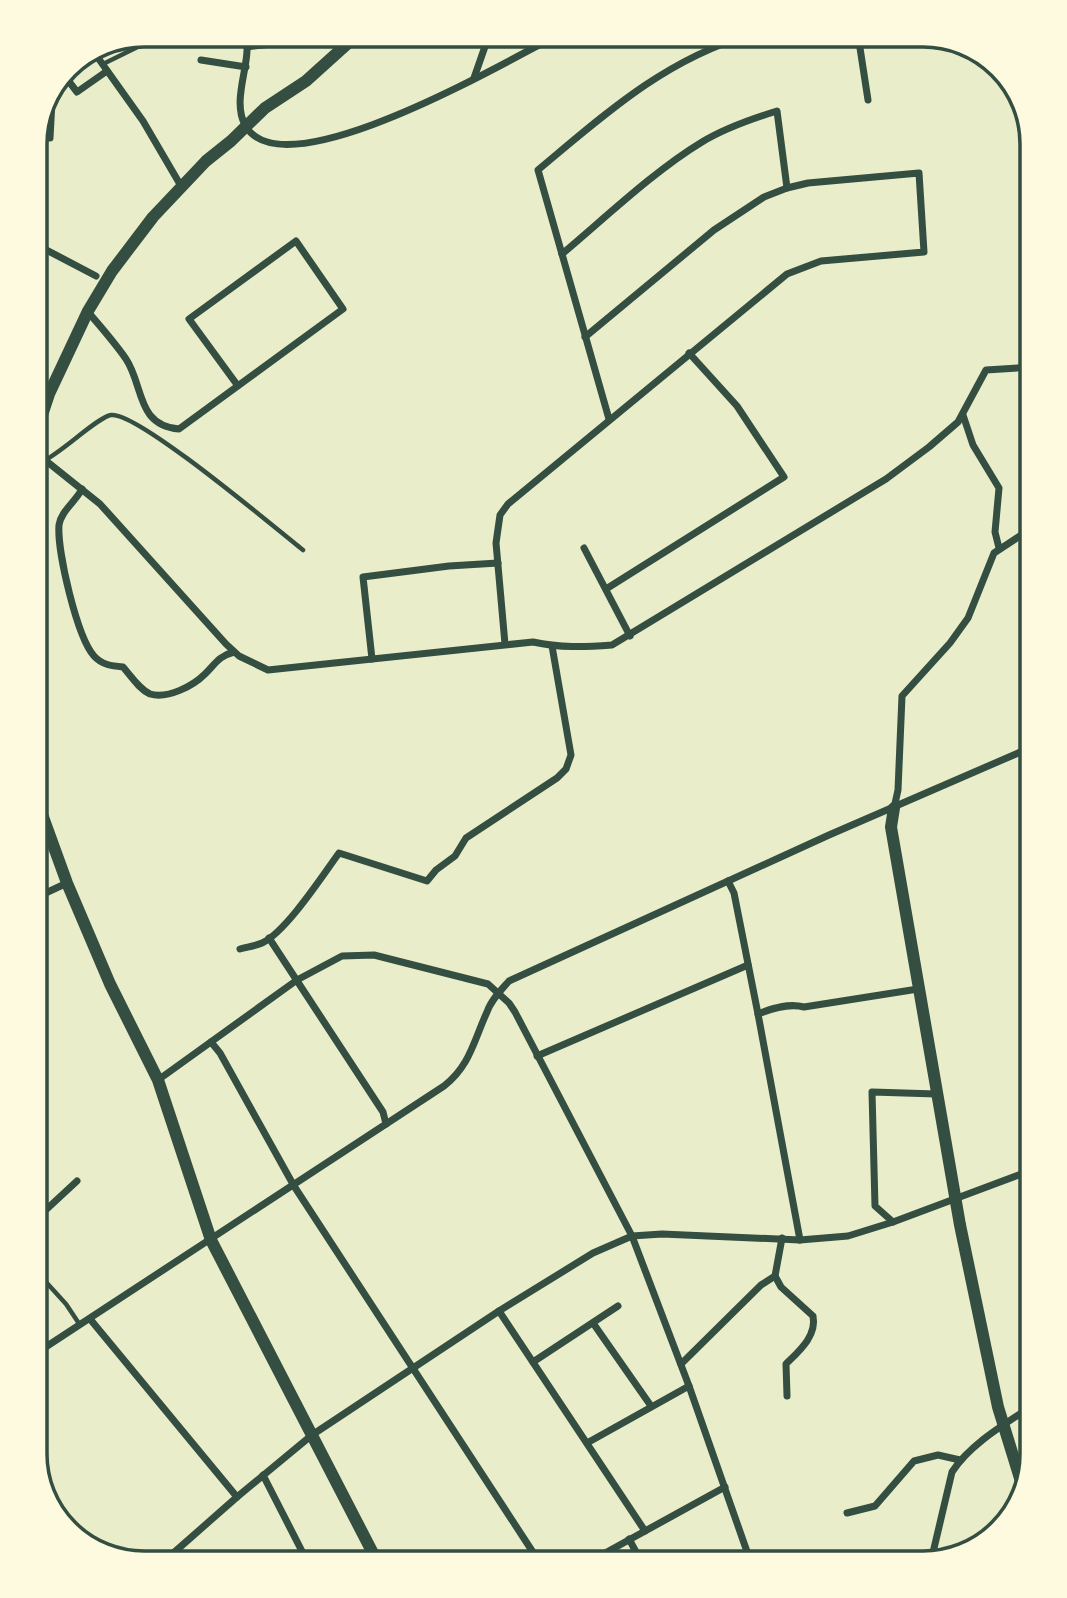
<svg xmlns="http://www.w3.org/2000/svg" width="1067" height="1598" viewBox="0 0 1067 1598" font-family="'Noto Serif',serif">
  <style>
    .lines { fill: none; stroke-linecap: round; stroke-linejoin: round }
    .service { stroke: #344e41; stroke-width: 4.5 }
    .minor { stroke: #344e41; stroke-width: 7 }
    .tertiary { stroke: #344e41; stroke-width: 12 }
    .rim { fill: none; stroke: #344e41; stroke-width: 3.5 }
  </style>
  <rect width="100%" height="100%" fill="#e9edc9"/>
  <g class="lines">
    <g class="service">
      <polyline points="201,35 204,39 212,35"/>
      <polyline points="248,48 338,38"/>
      <polyline points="103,64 162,35"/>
      <path d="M45,460C62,452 98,417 111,415C137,411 275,528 303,550"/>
      <polyline points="35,1270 66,1304 80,1325"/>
    </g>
    <g class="minor">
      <path d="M246,35C252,64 231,98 245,125C282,194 510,59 558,35"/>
      <polyline points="858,35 868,100"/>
      <polyline points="96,55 143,121 181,186"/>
      <polyline points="201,60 246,67"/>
      <polyline points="64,75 77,92 107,71"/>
      <polyline points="474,78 489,35"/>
      <polyline points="50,138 52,101"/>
      <polyline points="35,244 96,276"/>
      <path d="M562,254C605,218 654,171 702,142C725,128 751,119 777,111L787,188"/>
      <path d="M88,312C101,327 115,343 126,359C144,386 136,425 179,429L343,309L296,241L189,319L238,386"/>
      <polyline points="963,415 973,445 999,488 995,532 999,548"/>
      <path d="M609,419L538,170C604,115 664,60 749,35"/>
      <path d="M35,452L100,504L226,644L239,656L268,670L533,642C560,648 585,647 612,645L886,479L929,447L958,422L986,370L1032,367"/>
      <path d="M82,489C76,501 61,511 59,525C57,551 77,637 94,656C102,665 112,666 123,667C131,676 139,689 150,694C168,699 193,686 205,674C216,663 219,656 234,652"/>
      <polyline points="584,548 630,636"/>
      <polyline points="606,589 784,477 737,406 689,353"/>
      <polyline points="505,644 496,543 500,515 508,504 787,274 821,261 924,252 919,173 808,183 787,188 764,197 714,230 585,337"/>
      <polyline points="372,659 363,577 449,566 498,563"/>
      <polyline points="894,808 898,790 902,696 950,643 968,618 994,553 1032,528"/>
      <polyline points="728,881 734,893 758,1014"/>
      <polyline points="35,898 67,883"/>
      <polyline points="269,938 383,1112 386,1124"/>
      <path d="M240,949C247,947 255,946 262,943C286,932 323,875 339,853L427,881L436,870L455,856L466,838L557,778L566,769L571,755L552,646"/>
      <polyline points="211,1042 220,1053 294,1186 540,1563"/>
      <polyline points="537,1056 748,965"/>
      <polyline points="158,1080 297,980 342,956 374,955 488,984 509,1003 515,1012 632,1236 689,1386 751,1563"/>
      <polyline points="1024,1173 1032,1186"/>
      <polyline points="35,1220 77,1181"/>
      <polyline points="893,1222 875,1206 872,1092 936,1094"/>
      <path d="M800,1240L758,1014C773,1008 789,1003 804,1007L918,989"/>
      <path d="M775,1276L781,1287L813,1316C817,1336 799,1351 786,1364L787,1396"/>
      <polyline points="499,1311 645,1531"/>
      <polyline points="90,1319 237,1497"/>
      <polyline points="593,1323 651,1406"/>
      <path d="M35,1354L444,1086C470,1066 474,1040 487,1012C491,1000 501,990 509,981L829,835L1032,747"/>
      <polyline points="533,1362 618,1306"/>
      <polyline points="681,1364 761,1285 775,1276 782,1238"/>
      <polyline points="587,1443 689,1386"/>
      <polyline points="263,1475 308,1563"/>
      <polyline points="847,1513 875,1506 914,1461 938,1455 960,1460"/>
      <polyline points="629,1539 642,1563"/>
      <path d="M931,1561L952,1472C970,1444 1005,1424 1032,1406"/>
      <polyline points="162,1563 237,1497 312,1435 499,1311 593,1253 632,1236 662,1234 800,1240 848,1236 893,1222 1032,1170"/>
      <polyline points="587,1563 725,1487"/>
    </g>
    <g class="tertiary">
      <polyline points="35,436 49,394 88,311 112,271 153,217 206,161 231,141 265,108 306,81 357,35"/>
      <polyline points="35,795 67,883 110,984 158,1080 211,1240 378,1563"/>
      <polyline points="894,808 891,827 960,1225 998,1407 1023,1488"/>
    </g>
  </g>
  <path d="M0 0H1067V1598H0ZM144 47H923A97 97 0 0 1 1020 144V1454A97 97 0 0 1 923 1551H144A97 97 0 0 1 47 1454V144A97 97 0 0 1 144 47Z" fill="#fefae0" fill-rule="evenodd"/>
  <path class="rim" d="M144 47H923A97 97 0 0 1 1020 144V1454A97 97 0 0 1 923 1551H144A97 97 0 0 1 47 1454V144A97 97 0 0 1 144 47Z"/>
</svg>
